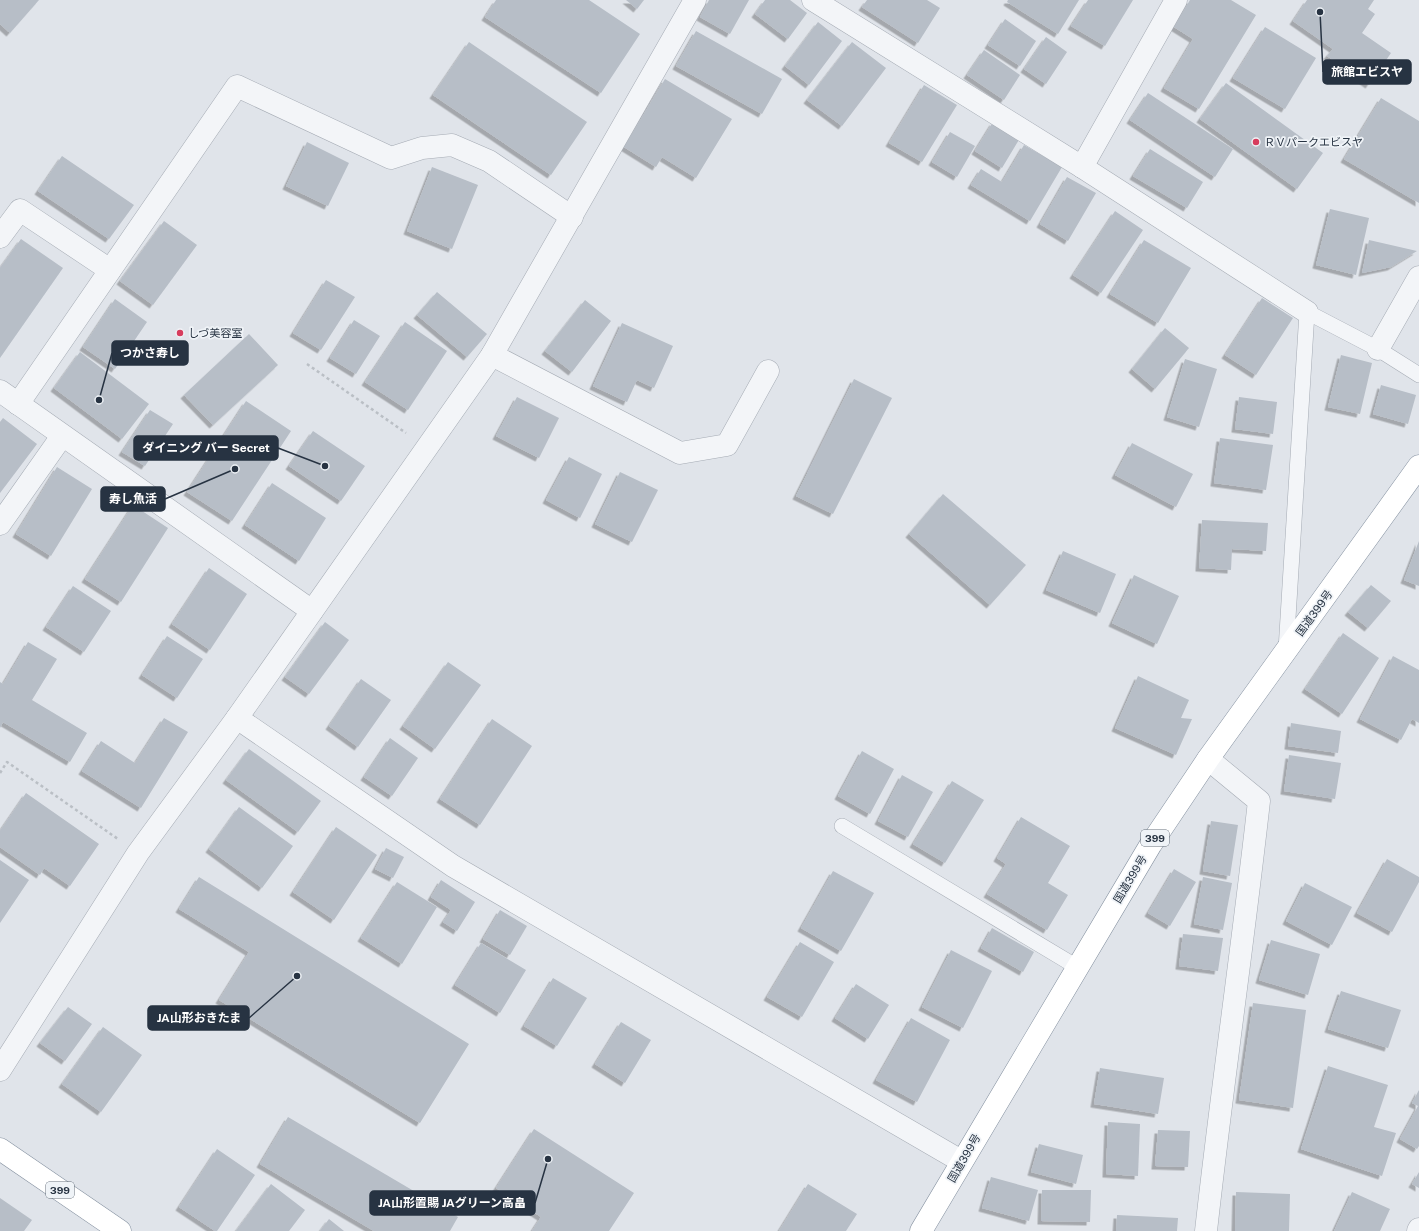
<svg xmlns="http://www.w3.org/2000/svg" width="1419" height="1231" viewBox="0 0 1419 1231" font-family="'Public Sans','Noto Sans JP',sans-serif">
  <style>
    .building { fill: #b7bec7; filter: url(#shadow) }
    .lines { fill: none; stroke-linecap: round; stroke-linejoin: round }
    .service-casing { stroke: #a5abb4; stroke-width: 16 }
    .minor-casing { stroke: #a5abb4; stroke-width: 23 }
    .tertiary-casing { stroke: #a5abb4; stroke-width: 23 }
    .trunk-casing { stroke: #8692a1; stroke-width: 23 }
    .path { stroke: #babfc5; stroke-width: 2.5; stroke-dasharray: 3 3; stroke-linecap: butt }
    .service { stroke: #f3f5f8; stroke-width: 15 }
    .minor { stroke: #f3f5f8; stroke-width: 22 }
    .tertiary { stroke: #f3f5f8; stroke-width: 22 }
    .trunk { stroke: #fff; stroke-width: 22 }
    .poi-dot { fill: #d73c5d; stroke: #eff3f7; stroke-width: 1.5 }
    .labels { text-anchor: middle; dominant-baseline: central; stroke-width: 3.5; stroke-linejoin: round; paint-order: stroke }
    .shield { fill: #eff3f7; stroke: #636d78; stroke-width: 1 }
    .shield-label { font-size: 10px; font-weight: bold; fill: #273342 }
    .poi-label { font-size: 11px; fill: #273342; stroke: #eff3f7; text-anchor: start }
    .street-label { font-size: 11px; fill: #273342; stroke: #eff3f7 }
    .leader { fill: none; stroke: #273342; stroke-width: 1.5 }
    .callout-dot { fill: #273342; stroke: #eff3f7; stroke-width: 1.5 }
    .callout { fill: #273342; stroke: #273342; stroke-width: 1.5 }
    .callout-label { font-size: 12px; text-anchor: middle; font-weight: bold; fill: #fff }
  </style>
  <defs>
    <filter id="shadow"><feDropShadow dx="-3.5" dy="3.5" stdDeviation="0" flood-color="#0004"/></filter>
  </defs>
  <rect width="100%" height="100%" fill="#e0e4ea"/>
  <g class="building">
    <polygon points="0,0 39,0 10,33 0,24"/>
    <polygon points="496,0 589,0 640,34 601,93 485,17"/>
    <polygon points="626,0 644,0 637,9"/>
    <polygon points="709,0 749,0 730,34 700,17"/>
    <polygon points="765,0 790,0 807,13 788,39 755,14"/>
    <polygon points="867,0 927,0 940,8 918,43 862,7"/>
    <polygon points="1008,0 1079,0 1058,34 1007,2"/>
    <polygon points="1088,0 1133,0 1105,46 1071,26"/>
    <polygon points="1190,0 1231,0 1256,15 1199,109 1164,88 1193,39 1174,27"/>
    <polygon points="1307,0 1374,0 1368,9 1375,14 1362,33 1391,53 1369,85 1327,56 1333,49 1293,21"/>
    <polygon points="1005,19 1036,41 1020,66 988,45"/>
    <polygon points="818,22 842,41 809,85 785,66"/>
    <polygon points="1265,27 1316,58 1285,109 1233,78"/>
    <polygon points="696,31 782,79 762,114 676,66"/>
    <polygon points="1046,37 1067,52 1046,84 1024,69"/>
    <polygon points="469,42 587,122 551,175 433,95"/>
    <polygon points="852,42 886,68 842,126 807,100"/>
    <polygon points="984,50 1020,75 1004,100 967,75"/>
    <polygon points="665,79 732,119 696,178 662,157 656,167 624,147"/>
    <polygon points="1226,83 1323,153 1297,189 1200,119"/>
    <polygon points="924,85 957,105 922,162 889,143"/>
    <polygon points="1148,93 1233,149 1215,177 1130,120"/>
    <polygon points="1381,98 1419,121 1419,203 1344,159"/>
    <polygon points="993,122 1020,138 1002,168 975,151"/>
    <polygon points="950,132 975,146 957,177 932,162"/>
    <polygon points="307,142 349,163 328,206 286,186"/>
    <polygon points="1024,145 1062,167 1030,221 971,185 981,169 1002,182"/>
    <polygon points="1150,149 1203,182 1187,208 1133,176"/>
    <polygon points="62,156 134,205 109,239 38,191"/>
    <polygon points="432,167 478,185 452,249 407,231"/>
    <polygon points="1067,177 1096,193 1068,241 1040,224"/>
    <polygon points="1330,209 1369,218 1356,275 1316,265"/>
    <polygon points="1115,211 1143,230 1101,293 1073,275"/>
    <polygon points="164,221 197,245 153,305 120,281"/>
    <polygon points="21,239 63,268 0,358 0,268"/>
    <polygon points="1144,240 1191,268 1158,323 1110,294"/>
    <polygon points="1369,240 1417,251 1391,267 1362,273"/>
    <polygon points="326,280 355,297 321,350 293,333"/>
    <polygon points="437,292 487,334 467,357 417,315"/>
    <polygon points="1262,298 1293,318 1256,375 1225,355"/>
    <polygon points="115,299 147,322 115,369 83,347"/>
    <polygon points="585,300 611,321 572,372 545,351"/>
    <polygon points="354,320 380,336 356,374 330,358"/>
    <polygon points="405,322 447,351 408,410 365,382"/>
    <polygon points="622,323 673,346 654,388 637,380 627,402 593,386"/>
    <polygon points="1165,328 1189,348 1155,389 1132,369"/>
    <polygon points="249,334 278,365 213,425 184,395"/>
    <polygon points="80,352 149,404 122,439 54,388"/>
    <polygon points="1341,355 1372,363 1360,414 1328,407"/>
    <polygon points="1185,359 1217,369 1199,427 1167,417"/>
    <polygon points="854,379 892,398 833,514 796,496"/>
    <polygon points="1381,385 1416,395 1408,424 1373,414"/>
    <polygon points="517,397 559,418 539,458 496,436"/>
    <polygon points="1239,397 1277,402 1273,434 1235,429"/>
    <polygon points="246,401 291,431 232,521 187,492"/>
    <polygon points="150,410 173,424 145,466 122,452"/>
    <polygon points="3,418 37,444 0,493 0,422"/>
    <polygon points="313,431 365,466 341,501 289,466"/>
    <polygon points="1220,438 1273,445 1266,490 1214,483"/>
    <polygon points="1132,443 1193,474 1176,507 1115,475"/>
    <polygon points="569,457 602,474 580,518 546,500"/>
    <polygon points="57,467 92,489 51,556 16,534"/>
    <polygon points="620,472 658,490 632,542 595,524"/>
    <polygon points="272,483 326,518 299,561 245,525"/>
    <polygon points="943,494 1026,565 990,605 909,534"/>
    <polygon points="133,505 168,528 121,602 85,579"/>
    <polygon points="1202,520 1268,523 1266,551 1232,549 1231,570 1199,568"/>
    <polygon points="1419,541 1419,586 1404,580"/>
    <polygon points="1063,551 1116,574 1100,613 1046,590"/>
    <polygon points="209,568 247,594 210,650 172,624"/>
    <polygon points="1134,575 1179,596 1157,644 1112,623"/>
    <polygon points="1371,585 1391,601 1368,628 1348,612"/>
    <polygon points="73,586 111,611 84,652 46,627"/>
    <polygon points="325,622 349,640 309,694 285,677"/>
    <polygon points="1343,633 1379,658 1342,714 1305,689"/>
    <polygon points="167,636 203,659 177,698 142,675"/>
    <polygon points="28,642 57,659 32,700 87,733 70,762 3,722 0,728 0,682 3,684"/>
    <polygon points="1393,656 1419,670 1419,723 1412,719 1401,740 1360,719"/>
    <polygon points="448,662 481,685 435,749 403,726"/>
    <polygon points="1138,676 1189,700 1181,718 1192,719 1176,755 1115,728"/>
    <polygon points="361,679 391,700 358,747 329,726"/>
    <polygon points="164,718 188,732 141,808 82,771 101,741 135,763"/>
    <polygon points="492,719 532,746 480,825 440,799"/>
    <polygon points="1291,723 1341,731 1338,753 1288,746"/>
    <polygon points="390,738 418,758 392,796 364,777"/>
    <polygon points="249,749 321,801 298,832 226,780"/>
    <polygon points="862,751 894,769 870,814 838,796"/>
    <polygon points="1289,755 1341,763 1335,799 1284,791"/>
    <polygon points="902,775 933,792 908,837 878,821"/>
    <polygon points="952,781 984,800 945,863 913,844"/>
    <polygon points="26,793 99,844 70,886 44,868 40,875 0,847 0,831"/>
    <polygon points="239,807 293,846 262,888 209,849"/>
    <polygon points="1021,817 1070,846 1048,883 1068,895 1047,930 987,894 1006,864 997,858"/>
    <polygon points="1211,821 1238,825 1230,876 1203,871"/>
    <polygon points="336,827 377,855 334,920 293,892"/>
    <polygon points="386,848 404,857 393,878 375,869"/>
    <polygon points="1387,859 1419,877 1419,882 1392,932 1357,913"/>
    <polygon points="0,860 29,880 0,923"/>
    <polygon points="1174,869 1196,882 1170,926 1148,913"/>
    <polygon points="833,871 874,893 841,951 801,928"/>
    <polygon points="199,877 469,1044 420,1123 219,1000 249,952 179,909"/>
    <polygon points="1203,877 1232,883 1223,930 1194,924"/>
    <polygon points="441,880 475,902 457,931 443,922 451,910 431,897"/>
    <polygon points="397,882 437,907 402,964 361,938"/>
    <polygon points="1305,883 1352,907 1332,945 1286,921"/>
    <polygon points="500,910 527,926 510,955 483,939"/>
    <polygon points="992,928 1034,952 1023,972 981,948"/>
    <polygon points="1183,934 1223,938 1218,971 1179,966"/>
    <polygon points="1271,940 1320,954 1308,995 1259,980"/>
    <polygon points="800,942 834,962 802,1017 767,997"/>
    <polygon points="481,943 526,970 500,1013 455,985"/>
    <polygon points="951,950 992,971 963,1028 922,1007"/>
    <polygon points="553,978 587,998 557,1046 524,1026"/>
    <polygon points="856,984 889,1005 868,1039 835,1018"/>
    <polygon points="1341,991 1401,1010 1388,1048 1328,1029"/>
    <polygon points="1253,1003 1306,1010 1293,1108 1239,1100"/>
    <polygon points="68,1007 92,1024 65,1061 40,1043"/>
    <polygon points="911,1018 950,1040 917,1102 876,1080"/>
    <polygon points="621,1022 651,1040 625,1083 595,1064"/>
    <polygon points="103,1027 142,1055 101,1112 62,1084"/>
    <polygon points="1328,1066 1388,1085 1374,1127 1396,1133 1382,1176 1301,1149"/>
    <polygon points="1100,1068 1164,1078 1158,1114 1094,1104"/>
    <polygon points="1419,1090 1419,1146 1417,1149 1400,1139 1418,1106 1412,1103"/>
    <polygon points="288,1117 458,1217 450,1231 374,1231 260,1164"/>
    <polygon points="1108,1122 1140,1124 1138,1176 1106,1174"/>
    <polygon points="534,1129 634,1193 609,1231 532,1231 541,1217 496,1188"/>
    <polygon points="1158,1130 1190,1131 1188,1167 1155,1166"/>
    <polygon points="1039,1144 1083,1155 1076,1184 1031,1172"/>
    <polygon points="217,1149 255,1175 217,1231 215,1231 179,1207"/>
    <polygon points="1419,1172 1419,1188 1412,1184"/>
    <polygon points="991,1177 1038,1190 1029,1221 982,1208"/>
    <polygon points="271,1184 305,1210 289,1231 236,1231"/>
    <polygon points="808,1184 857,1214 846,1231 779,1231"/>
    <polygon points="1042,1190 1091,1190 1090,1222 1041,1221"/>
    <polygon points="1236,1192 1290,1194 1289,1231 1235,1231"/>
    <polygon points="1352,1192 1390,1209 1380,1231 1334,1231"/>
    <polygon points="0,1198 32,1220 24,1231 0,1231"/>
    <polygon points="1117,1215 1178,1218 1177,1231 1116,1231"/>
    <polygon points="329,1219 344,1231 320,1231"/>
  </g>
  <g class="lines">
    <g class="service-casing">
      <g id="service">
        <polyline points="1286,650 1307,312 1378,349 1419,375"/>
        <polyline points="842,826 1077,967"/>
      </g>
    </g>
    <g class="minor-casing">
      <g id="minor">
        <polyline points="0,237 20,210 110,270"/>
        <polyline points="1378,349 1419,277"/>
        <polyline points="492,355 680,453 727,445 768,371"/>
        <polyline points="0,391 312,611"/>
        <polyline points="18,404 237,86 391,158 422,148 452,145 489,161 572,217"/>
        <polyline points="0,524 62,436"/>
        <polyline points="237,718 453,866 961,1161"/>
        <polyline points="0,1070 138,853 237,718 492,355 695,0"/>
        <polyline points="1418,1231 1419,1229"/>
      </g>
    </g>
    <g class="tertiary-casing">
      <g id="tertiary">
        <polyline points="813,0 1082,167 1307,312"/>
        <polyline points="1082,167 1176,0"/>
        <path d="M1206,1231C1222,1087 1243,944 1259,801L1208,759"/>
      </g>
    </g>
    <g class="trunk-casing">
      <g id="trunk">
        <polyline points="0,1149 120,1231"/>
        <polyline points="921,1231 1151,844 1208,759 1419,466"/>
      </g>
    </g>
    <g class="path">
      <polyline points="307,364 406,433"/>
      <polyline points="0,773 7,762 118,839"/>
    </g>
    <use href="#service" class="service"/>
    <use href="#minor" class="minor"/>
    <use href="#tertiary" class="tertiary"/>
    <use href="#trunk" class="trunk"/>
  </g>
  <g class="poi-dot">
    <circle cx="1256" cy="142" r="4"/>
    <circle cx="180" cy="333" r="4"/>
  </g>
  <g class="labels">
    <g class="shield">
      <rect x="1141" y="830" width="28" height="16" rx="3"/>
      <rect x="46" y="1182" width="28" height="16" rx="3"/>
    </g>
    <g class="shield-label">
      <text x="1155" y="838">399</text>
      <text x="60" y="1190">399</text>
    </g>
    <g class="poi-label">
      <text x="1264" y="142">ＲＶパークエビスヤ</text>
      <text x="188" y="333">しづ美容室</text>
    </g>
    <g class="street-label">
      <text transform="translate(1314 613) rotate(-54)">国道399号</text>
      <text transform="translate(1130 879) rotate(-59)">国道399号</text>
      <text transform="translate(964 1158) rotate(-60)">国道399号</text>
    </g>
  </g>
  <path class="leader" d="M1320 12L1323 72M99 400L112 353M325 466L278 448M235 469L165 499M297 976L249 1018M548 1159L535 1203"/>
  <g class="callout-dot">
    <circle cx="1320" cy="12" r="4"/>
    <circle cx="99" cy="400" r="4"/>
    <circle cx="325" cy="466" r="4"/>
    <circle cx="235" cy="469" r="4"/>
    <circle cx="297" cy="976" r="4"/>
    <circle cx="548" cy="1159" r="4"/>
  </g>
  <g class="callout">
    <rect x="1323" y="60" width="88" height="24" rx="4"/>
    <rect x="112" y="341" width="76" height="24" rx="4"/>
    <rect x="134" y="436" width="144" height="24" rx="4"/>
    <rect x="101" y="487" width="64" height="24" rx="4"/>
    <rect x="148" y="1006" width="101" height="24" rx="4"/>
    <rect x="370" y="1191" width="165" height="24" rx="4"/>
  </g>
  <g class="callout-label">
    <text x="1367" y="76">旅館エビスヤ</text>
    <text x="150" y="357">つかさ寿し</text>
    <text x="206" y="452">ダイニング バー Secret</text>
    <text x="133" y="503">寿し魚活</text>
    <text x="199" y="1022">JA山形おきたま</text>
    <text x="452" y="1207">JA山形置賜 JAグリーン高畠</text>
  </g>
</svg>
